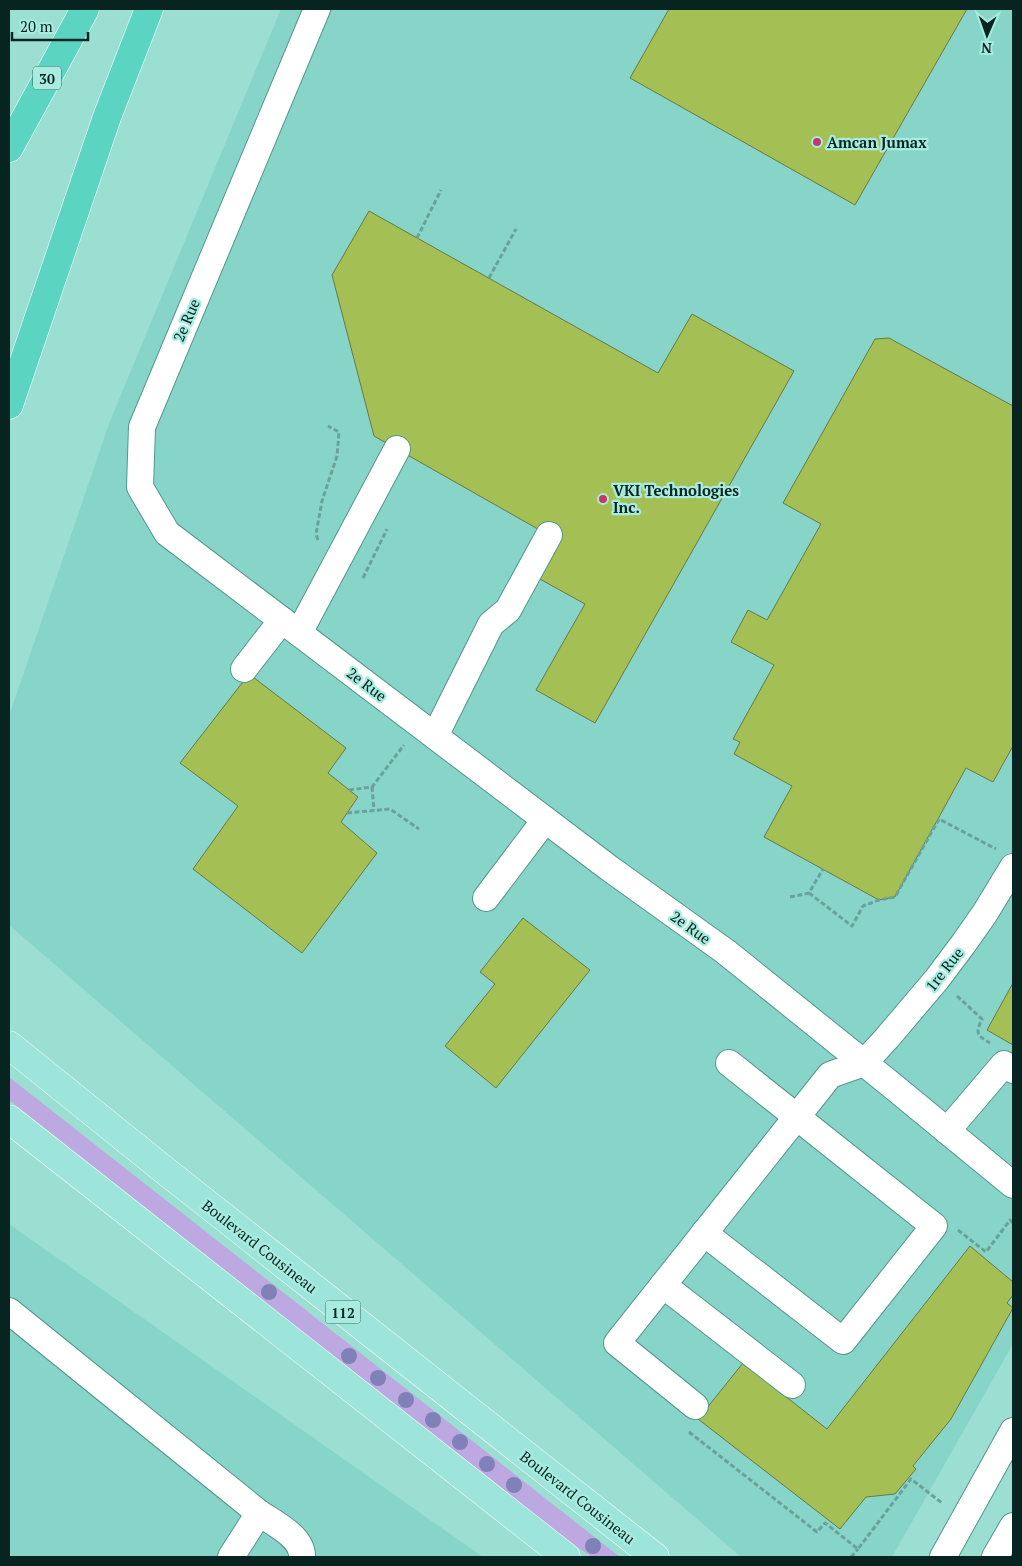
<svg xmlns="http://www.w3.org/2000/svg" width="1022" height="1566" viewBox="0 0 1022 1566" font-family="'PT Serif',serif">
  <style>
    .built { fill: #87d5c8 }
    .green { fill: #bea8e2 }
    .building { fill: #a4c054; stroke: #697747 }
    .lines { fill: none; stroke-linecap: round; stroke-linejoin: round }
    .minor-casing { stroke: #54978b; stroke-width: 28 }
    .major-casing { stroke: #fff; stroke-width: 29 }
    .highway-casing { stroke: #fff; stroke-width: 29 }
    .path { stroke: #6ba298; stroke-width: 3; stroke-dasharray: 5 2.5; stroke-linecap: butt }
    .minor { stroke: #fff; stroke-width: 26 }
    .major { stroke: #9de5da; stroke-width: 28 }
    .highway { stroke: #5bd4c2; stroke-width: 28 }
    .tree { fill: #7f81b8 }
    .poi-dot { fill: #c3386c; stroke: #a8ece0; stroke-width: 2 }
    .labels { text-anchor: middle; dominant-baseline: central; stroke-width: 4.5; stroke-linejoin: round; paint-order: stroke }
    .shield { fill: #a8ece0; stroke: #37605a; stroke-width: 1 }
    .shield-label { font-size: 14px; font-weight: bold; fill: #072420 }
    .poi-label { font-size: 15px; font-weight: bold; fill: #072420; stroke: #a8ece0; text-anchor: start }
    .street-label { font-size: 15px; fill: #072420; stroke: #a8ece0 }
  </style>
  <rect width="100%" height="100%" fill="#9bdfd3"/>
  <g class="built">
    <polygon points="281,9 1013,9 1013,1344 892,1557 741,1557 9,925 9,716 110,421"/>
    <polygon points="9,1224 483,1557 9,1557"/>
  </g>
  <polygon class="green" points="9,1077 620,1557 592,1557 574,1545 9,1100"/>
  <g class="building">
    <polygon points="669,9 967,9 855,205 630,78"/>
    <polygon points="369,211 658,373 692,314 794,371 595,723 536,690 585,604 538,578 559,541 374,436 332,275"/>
    <polygon points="889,338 1013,406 1013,746 993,782 966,768 895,897 879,900 764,837 792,786 734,754 740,742 733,739 774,665 731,642 748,610 767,620 821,524 783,503 875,339"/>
    <polygon points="249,674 346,748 328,773 358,797 341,822 377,853 302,953 193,869 238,806 180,763"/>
    <polygon points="523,918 590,970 496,1088 445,1046 495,984 480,972"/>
    <polygon points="1013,983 1013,1045 987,1030"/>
    <polygon points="970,1246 1013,1282 1013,1295 1007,1303 1013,1308 951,1419 913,1466 916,1469 895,1494 866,1497 840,1529 698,1419 743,1363 827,1429"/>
  </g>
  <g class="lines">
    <g class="minor-casing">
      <g id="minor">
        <polyline points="317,9 142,427 140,487 167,533 609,868 726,952 889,1083 1013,1185"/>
        <polyline points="299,633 397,449"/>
        <polyline points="244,669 282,620"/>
        <polyline points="435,736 491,624 508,610 549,535"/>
        <polyline points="486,898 545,820"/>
        <polyline points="947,1131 1004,1064 1013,1070"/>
        <polyline points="704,1233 843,1341 934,1226 729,1063"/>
        <polyline points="663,1285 792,1385"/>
        <path d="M9,1311L259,1513C274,1523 303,1537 302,1557"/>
        <polyline points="695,1406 617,1343 830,1075 864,1063 887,1038 937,979 964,943 985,913 1013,867"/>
        <polyline points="231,1557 259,1513"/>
        <polyline points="943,1557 1013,1431"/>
        <polyline points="995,1557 1013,1526"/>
      </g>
    </g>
    <g class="major-casing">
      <g id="major">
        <polyline points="9,1045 168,1173 655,1557"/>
        <polyline points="9,1119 566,1557"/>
      </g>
    </g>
    <g class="highway-casing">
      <g id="highway">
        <polyline points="9,148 85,9"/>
        <polyline points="9,405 107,117 149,9"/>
      </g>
    </g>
    <g class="path">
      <polyline points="417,238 441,190"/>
      <polyline points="489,278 516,229"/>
      <polyline points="318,540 316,534 322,501 337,456 339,432 328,426"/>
      <polyline points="363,578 387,529"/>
      <polyline points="372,787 374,810"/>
      <polyline points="349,790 372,787 404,745"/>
      <polyline points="347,813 390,809 419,829"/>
      <polyline points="809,893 852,926 863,906 879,900 895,897 939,819 996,849"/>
      <polyline points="790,897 809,893 823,869"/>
      <path d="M957,996L982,1019C975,1034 977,1035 990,1043"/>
      <polyline points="958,1230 986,1252 1010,1220 1013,1223"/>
      <polyline points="689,1432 817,1532 825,1523 858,1549 911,1479 942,1503"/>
      <polyline points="851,1557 858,1549"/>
    </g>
    <use href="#minor" class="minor"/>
    <use href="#major" class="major"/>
    <use href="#highway" class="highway"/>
  </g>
  <g class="tree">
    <circle cx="269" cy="1292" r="8"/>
    <circle cx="349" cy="1356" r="8"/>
    <circle cx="378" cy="1378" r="8"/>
    <circle cx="406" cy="1400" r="8"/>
    <circle cx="433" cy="1420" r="8"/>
    <circle cx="460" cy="1442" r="8"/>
    <circle cx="487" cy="1464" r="8"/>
    <circle cx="514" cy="1485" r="8"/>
    <circle cx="593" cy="1546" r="8"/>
  </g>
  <g class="poi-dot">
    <circle cx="817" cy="142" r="5"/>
    <circle cx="603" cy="499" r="5"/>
  </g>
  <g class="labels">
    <g class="shield">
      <rect x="33" y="66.5" width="28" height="23" rx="4"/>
      <rect x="325.5" y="1300.5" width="35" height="23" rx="4"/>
    </g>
    <g class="shield-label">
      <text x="47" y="78">30</text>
      <text x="343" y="1312">112</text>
    </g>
    <g class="poi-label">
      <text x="827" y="142">Amcan Jumax</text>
      <text x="613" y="490">VKI Technologies<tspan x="613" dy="17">Inc.</tspan></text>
    </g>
    <g class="street-label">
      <text transform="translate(186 320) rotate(-67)">2e Rue</text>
      <text transform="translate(367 684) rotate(37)">2e Rue</text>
      <text transform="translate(691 927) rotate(36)">2e Rue</text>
      <text transform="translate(944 969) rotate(-52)">1re Rue</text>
      <text transform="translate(260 1246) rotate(38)">Boulevard Cousineau</text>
      <text transform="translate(578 1497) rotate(38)">Boulevard Cousineau</text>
    </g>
  </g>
  <rect width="1022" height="1566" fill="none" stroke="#072420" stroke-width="20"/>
  <g transform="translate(987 35) rotate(182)" stroke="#a8ece0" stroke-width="4" paint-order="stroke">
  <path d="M0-4L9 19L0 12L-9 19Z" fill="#072420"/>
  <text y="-8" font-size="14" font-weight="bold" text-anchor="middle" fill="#072420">N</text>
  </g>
  <path d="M12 32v8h76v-8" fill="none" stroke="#072420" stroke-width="2.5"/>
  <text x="20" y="32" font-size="15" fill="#072420" stroke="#a8ece0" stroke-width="4" paint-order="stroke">20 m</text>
</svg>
